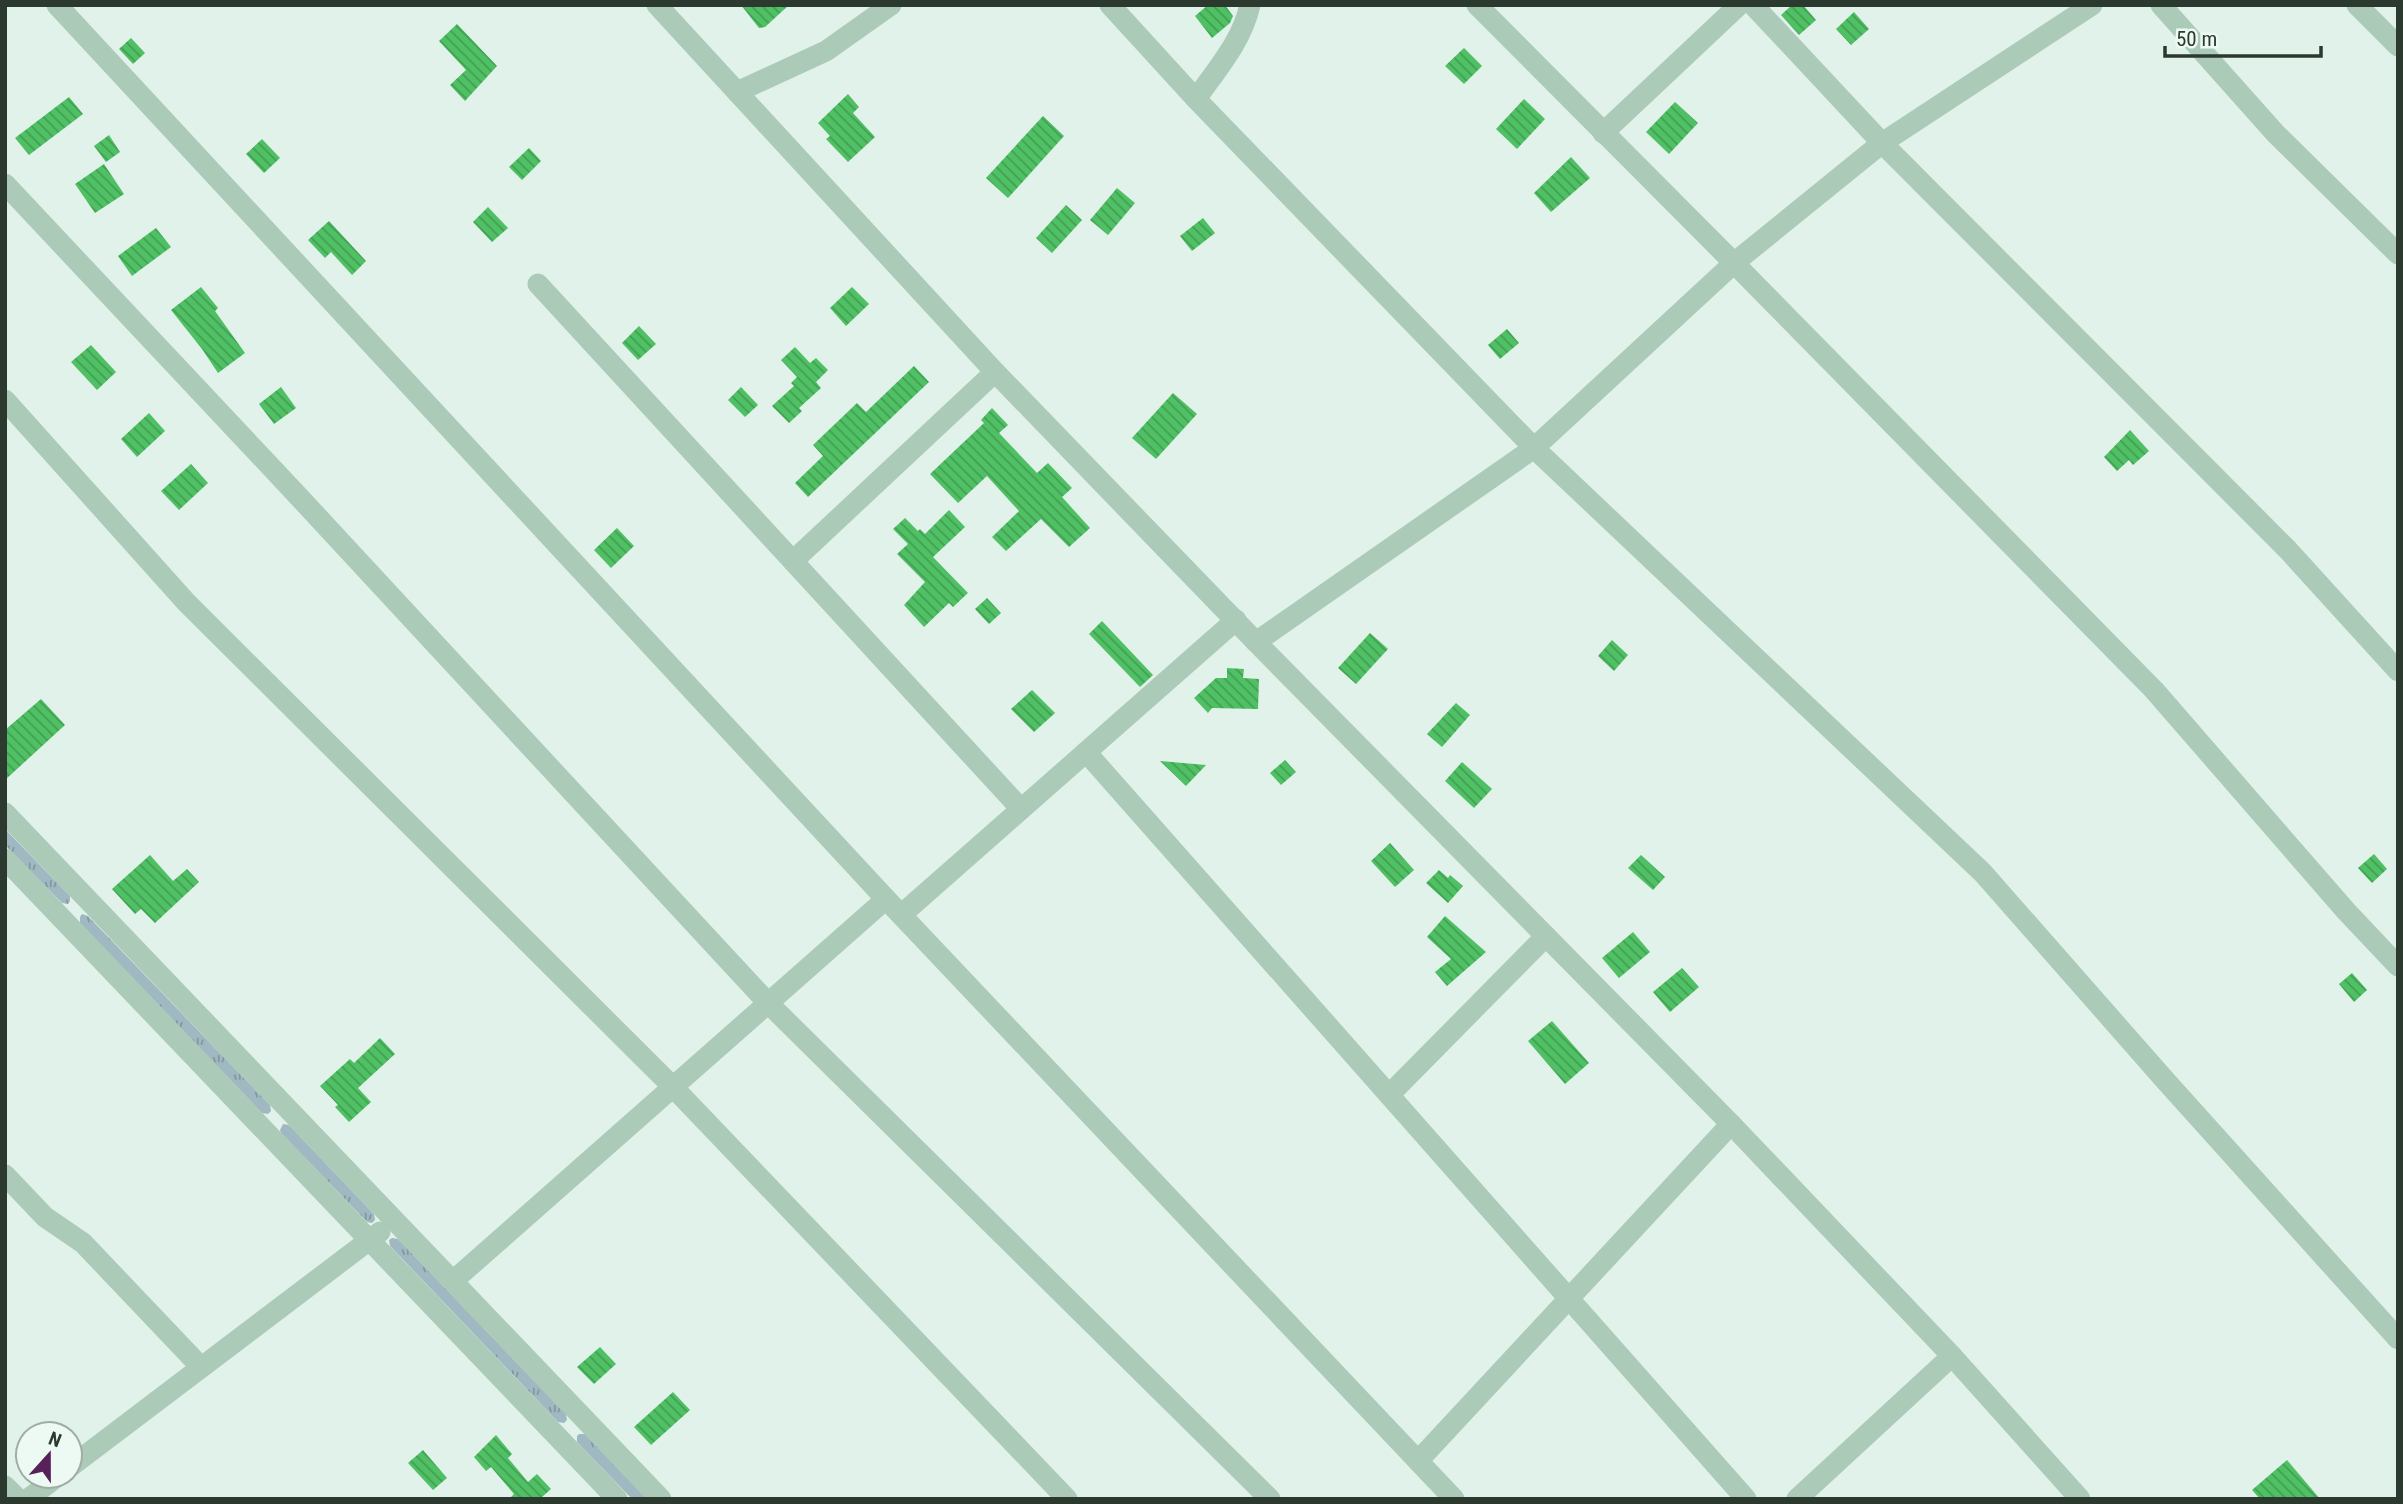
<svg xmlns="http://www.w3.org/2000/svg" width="2403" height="1504" viewBox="0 0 2403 1504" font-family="'Roboto Condensed',sans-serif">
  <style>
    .grass { fill: url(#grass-tufts) }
    .building { fill: url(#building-back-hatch) }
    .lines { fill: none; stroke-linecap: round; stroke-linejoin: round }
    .minor { stroke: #accab8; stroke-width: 21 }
  </style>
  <defs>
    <pattern id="grass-tufts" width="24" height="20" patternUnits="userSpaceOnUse" patternTransform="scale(1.75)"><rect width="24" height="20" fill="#a0b8c1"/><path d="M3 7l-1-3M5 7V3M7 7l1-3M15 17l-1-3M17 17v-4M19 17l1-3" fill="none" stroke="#83979d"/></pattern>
    <pattern id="building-back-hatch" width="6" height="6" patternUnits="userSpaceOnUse" patternTransform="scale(1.75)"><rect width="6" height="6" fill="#4fc164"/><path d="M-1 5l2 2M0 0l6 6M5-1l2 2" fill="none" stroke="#429e53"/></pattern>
  </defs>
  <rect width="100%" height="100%" fill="#e0f2e9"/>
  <g class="grass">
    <polygon points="5,829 70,896 70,901 68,904 62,903 5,845"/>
    <polygon points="82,914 88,916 270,1105 271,1111 268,1114 262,1113 80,923 80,917"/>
    <polygon points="283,1124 289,1125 374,1214 375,1220 372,1223 367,1222 281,1133 280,1130"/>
    <polygon points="392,1238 398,1239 566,1414 567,1420 564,1423 558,1422 390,1246 389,1240"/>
    <polygon points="579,1434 585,1434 647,1499 632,1499 577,1442 577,1436"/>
  </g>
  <g class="building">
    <polygon points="741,5 789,5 765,27 759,28"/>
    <polygon points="1208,5 1225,5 1233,16 1230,23 1212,38 1195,16"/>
    <polygon points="1792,5 1803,5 1816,20 1799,35 1781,15"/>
    <polygon points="1854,12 1869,29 1851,45 1836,29"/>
    <polygon points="457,24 497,66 465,101 450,85 466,70 439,41"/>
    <polygon points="131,38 145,53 133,64 119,49"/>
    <polygon points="1464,48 1482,66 1464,84 1445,66"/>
    <polygon points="848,94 859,107 853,113 875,137 848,162 826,139 830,136 818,123"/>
    <polygon points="69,97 83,114 29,155 15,138"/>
    <polygon points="1524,99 1545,119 1517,149 1496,129"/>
    <polygon points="1675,102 1698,123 1669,154 1646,132"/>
    <polygon points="1043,116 1064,136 1008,198 986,178"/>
    <polygon points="109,135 120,152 106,162 94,146"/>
    <polygon points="262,139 280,158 264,173 246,154"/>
    <polygon points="529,148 541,161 522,180 509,167"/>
    <polygon points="1571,157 1590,178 1551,212 1534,193"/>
    <polygon points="104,164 124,194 95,213 75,184"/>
    <polygon points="1117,188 1135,203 1108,235 1090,220"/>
    <polygon points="1066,205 1082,220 1052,253 1036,238"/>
    <polygon points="488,207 508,228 492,242 473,222"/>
    <polygon points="1203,218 1215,233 1192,251 1180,236"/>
    <polygon points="329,221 366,261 352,275 331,252 325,258 308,240"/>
    <polygon points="156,228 171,247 132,276 118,256"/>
    <polygon points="201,287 218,308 215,311 245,353 218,373 202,349 171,310"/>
    <polygon points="852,287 869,304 846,326 830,308"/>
    <polygon points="639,326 656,344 638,360 622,343"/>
    <polygon points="1507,329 1519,343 1500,359 1488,345"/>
    <polygon points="91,345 116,372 97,390 71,362"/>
    <polygon points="795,347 810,363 816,358 828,370 816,382 821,388 799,408 802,411 789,423 772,406 794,386 791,383 797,377 781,360"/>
    <polygon points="914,366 929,382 808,497 795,483 823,456 813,445 857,403 866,412"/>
    <polygon points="281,387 296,408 274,424 259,404"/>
    <polygon points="741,387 758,405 745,417 728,400"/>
    <polygon points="1173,393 1197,414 1156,459 1132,438"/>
    <polygon points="992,408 1008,425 999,433 1037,473 1048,463 1072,488 1062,497 1090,528 1069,547 1041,519 1006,551 992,537 1019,511 987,476 958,503 930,474 984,423 981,420"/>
    <polygon points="149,413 165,431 137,457 121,439"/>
    <polygon points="2130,430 2149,451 2133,465 2129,460 2117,471 2104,457"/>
    <polygon points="191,464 208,483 179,510 161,491"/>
    <polygon points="949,510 965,527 933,557 968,593 953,607 949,603 924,627 904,605 925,582 897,554 908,544 893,529 905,518 918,531 920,529 925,534"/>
    <polygon points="617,528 634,546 611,568 594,550"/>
    <polygon points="987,598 1001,613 989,624 975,609"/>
    <polygon points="1102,621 1153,675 1140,687 1089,634"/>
    <polygon points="1370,633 1388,649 1356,684 1338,668"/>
    <polygon points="1612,640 1628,655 1614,671 1598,656"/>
    <polygon points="1227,668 1244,669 1243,678 1259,679 1258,709 1212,708 1208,713 1194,698 1216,678 1227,678"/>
    <polygon points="1032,690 1055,713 1034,732 1011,709"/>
    <polygon points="41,699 65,725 5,780 5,730"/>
    <polygon points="1456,703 1470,715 1442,747 1427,734"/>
    <polygon points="1285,760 1296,772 1281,785 1270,773"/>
    <polygon points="1160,761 1206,765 1186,786"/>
    <polygon points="1462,762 1492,789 1474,808 1445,781"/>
    <polygon points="1390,843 1414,870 1395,887 1371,861"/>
    <polygon points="2374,854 2387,869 2372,883 2358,868"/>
    <polygon points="150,855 173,881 187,869 199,882 155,923 141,909 135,914 112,889"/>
    <polygon points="1641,855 1665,877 1653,890 1628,868"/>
    <polygon points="1439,870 1448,878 1450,875 1463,886 1448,903 1426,883"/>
    <polygon points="1445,916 1486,952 1447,986 1435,972 1451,959 1427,937"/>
    <polygon points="1633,932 1650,952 1619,978 1602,958"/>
    <polygon points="1682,968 1699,987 1670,1012 1653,992"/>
    <polygon points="2352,973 2367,990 2354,1002 2339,984"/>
    <polygon points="1552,1021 1589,1063 1565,1084 1528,1041"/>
    <polygon points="380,1038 395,1054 358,1088 371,1102 349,1122 335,1107 338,1105 320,1086 350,1059 354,1063"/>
    <polygon points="600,1347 616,1364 594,1384 577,1367"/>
    <polygon points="673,1392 690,1410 651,1445 634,1427"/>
    <polygon points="496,1435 512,1454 508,1458 528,1482 537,1474 551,1489 542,1497 543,1499 509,1499 514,1494 491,1467 486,1471 474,1457"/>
    <polygon points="423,1450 447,1478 433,1490 408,1463"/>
    <polygon points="2287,1460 2320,1499 2260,1499 2252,1490"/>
  </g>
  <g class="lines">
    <g class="minor">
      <polyline points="57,5 886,899 1454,1499"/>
      <polyline points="657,5 995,372 1256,642 1731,1124 1952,1356 2080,1499"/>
      <polyline points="1110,5 1196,99 1534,448 1983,873 2164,1079 2398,1339"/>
      <polyline points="1477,5 1734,263 2154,690 2346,911 2398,966"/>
      <polyline points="1753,5 1882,143 2288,550 2398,671"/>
      <polyline points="2161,5 2276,134 2398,254"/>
      <polyline points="2357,5 2398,46"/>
      <polyline points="737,92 826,51 891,5"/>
      <path d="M1196,99C1217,69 1242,41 1250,5"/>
      <polyline points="1603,133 1739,5"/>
      <polyline points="5,184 300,498 768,1003 1270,1499"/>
      <polyline points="538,284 1021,809"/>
      <polyline points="5,400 186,602 672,1086 1067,1499"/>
      <polyline points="793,561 995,372"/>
      <polyline points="1256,642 1534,448 1734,263 1882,143 2092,5"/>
      <polyline points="1086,752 1746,1499"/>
      <polyline points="5,813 661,1499"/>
      <polyline points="5,859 617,1499"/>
      <polyline points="901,915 1236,620"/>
      <polyline points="1389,1095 1546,936"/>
      <polyline points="5,1175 45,1217 83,1243 200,1366"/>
      <polyline points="453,1281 886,899"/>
      <polyline points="1418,1461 1731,1124"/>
      <polyline points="70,1467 380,1232"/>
      <polyline points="5,1486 18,1499"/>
      <polyline points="28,1499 58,1476"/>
      <polyline points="1797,1499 1952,1356"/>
    </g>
  </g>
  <rect width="2403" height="1504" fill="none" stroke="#2b392e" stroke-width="14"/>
  <g transform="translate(49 1455) rotate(21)"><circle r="33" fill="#edfaf3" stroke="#9fada4" stroke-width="2"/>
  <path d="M0-5L12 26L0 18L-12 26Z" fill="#592159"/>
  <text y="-10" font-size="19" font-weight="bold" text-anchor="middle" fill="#2b392e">N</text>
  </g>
  <path d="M2165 46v10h156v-10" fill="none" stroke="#2b392e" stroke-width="3.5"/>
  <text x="2176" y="46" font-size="21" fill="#2b392e" stroke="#edfaf3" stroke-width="5" paint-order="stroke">50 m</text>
</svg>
